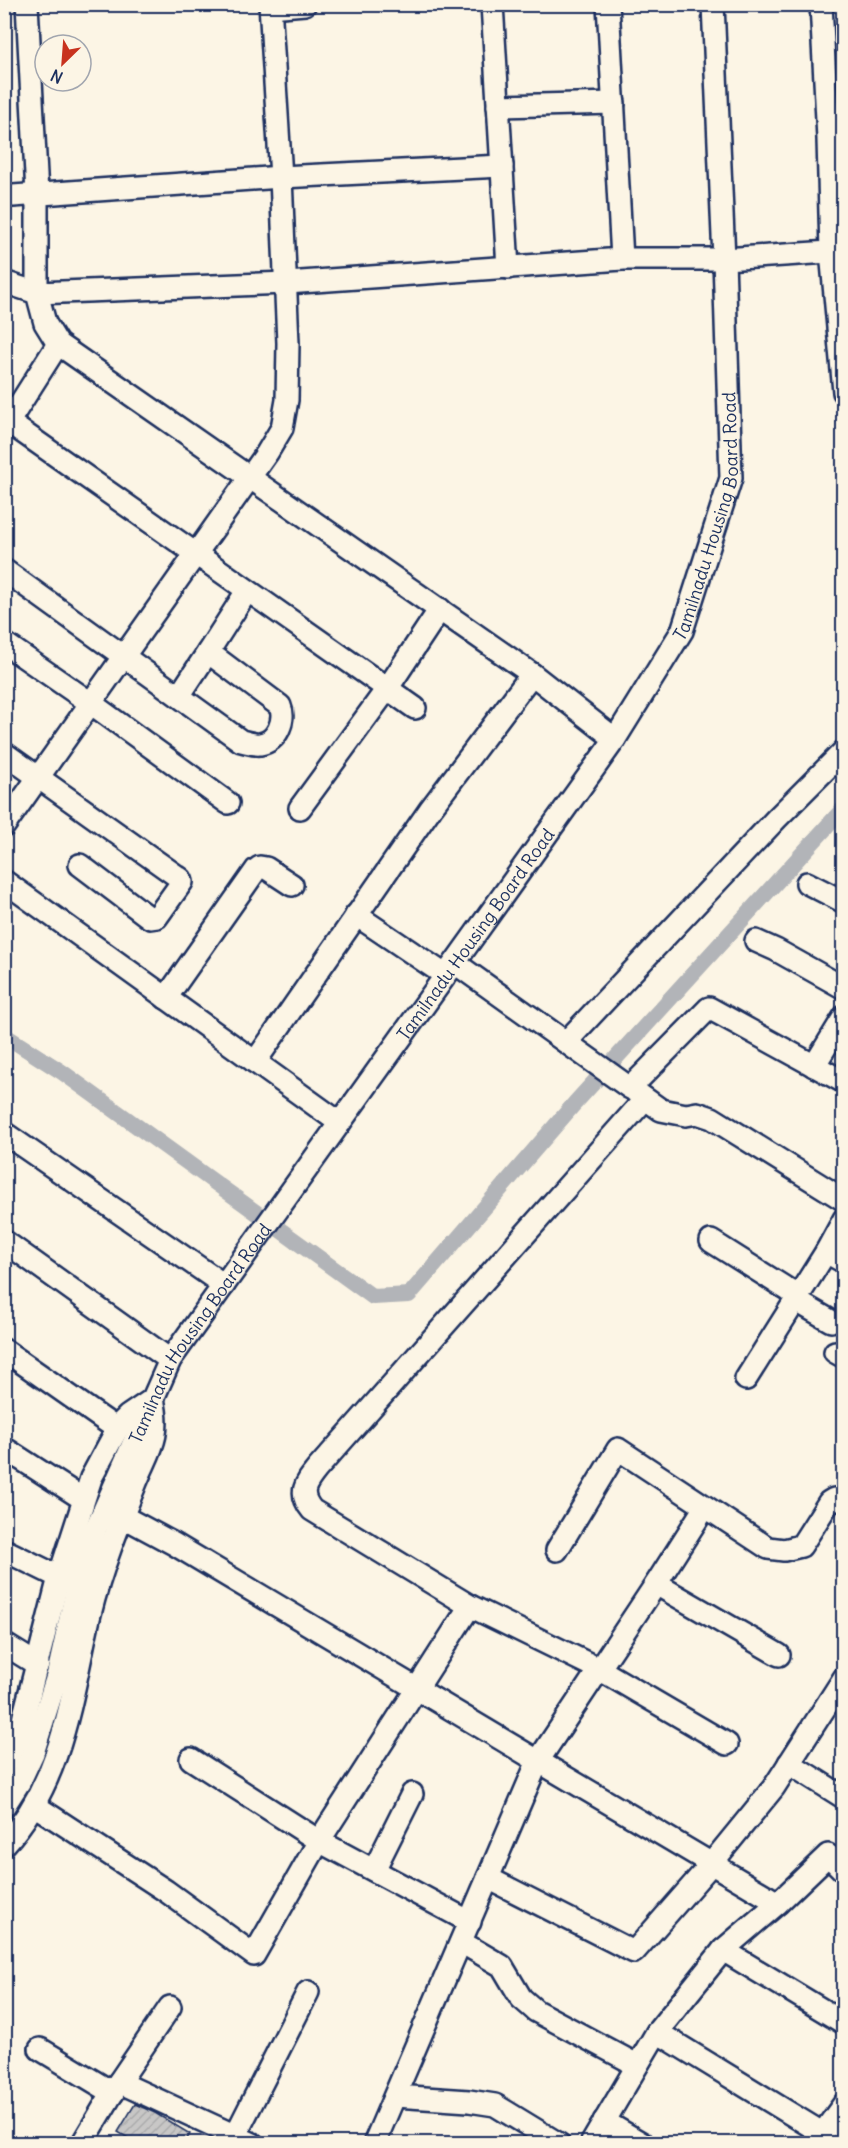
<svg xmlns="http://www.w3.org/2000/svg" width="848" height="2148" viewBox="0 0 848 2148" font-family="Delius,sans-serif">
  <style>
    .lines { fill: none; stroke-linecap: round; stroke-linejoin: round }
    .canal { stroke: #b2b4b8; stroke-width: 16 }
    .building { fill: url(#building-hatch); stroke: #1b2f5e; stroke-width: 1.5 }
    .minor-casing { stroke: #1b2f5e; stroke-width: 26 }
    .minor { stroke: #fcf5e5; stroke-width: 21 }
    .labels { text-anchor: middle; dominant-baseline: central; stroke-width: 6; stroke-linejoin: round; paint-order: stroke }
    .street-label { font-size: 18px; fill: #1b2f5e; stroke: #fcf5e5 }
  </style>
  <defs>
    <pattern id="building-hatch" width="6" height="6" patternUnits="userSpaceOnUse" patternTransform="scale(1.5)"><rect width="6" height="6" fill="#c8c7c6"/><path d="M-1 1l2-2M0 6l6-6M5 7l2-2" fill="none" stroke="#ababac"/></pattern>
  </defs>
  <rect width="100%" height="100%" fill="#fcf5e5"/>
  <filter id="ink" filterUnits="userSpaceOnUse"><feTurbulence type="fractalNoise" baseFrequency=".0167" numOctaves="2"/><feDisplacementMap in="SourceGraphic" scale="12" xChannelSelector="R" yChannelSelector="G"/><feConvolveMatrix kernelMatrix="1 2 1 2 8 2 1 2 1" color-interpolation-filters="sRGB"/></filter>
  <g filter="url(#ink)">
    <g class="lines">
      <polyline class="canal" points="4,1035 62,1072 373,1297 409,1295 575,1103 844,808"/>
    </g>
    <polygon class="building" points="135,2104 155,2113 190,2134 184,2144 138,2144 118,2132"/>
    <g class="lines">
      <g class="minor-casing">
        <g id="minor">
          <polyline points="27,4 37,194 37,293 287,283 622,259 724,259 844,251"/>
          <polyline points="492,4 508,268"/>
          <polyline points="608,4 622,259"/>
          <polyline points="821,4 828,139 831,252 844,392"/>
          <polyline points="270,7 305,4"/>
          <polyline points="498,106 614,103"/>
          <polyline points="13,196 281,177 502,166"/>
          <polyline points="4,282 37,293 45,323 58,344 532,674 615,739"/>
          <polyline points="4,419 415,708"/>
          <polyline points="4,429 58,344"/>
          <path d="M4,570L241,741C247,742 254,745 260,744C277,742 286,720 280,706L208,652L247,591"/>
          <polyline points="4,643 92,704 228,803"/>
          <polyline points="179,696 208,652"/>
          <polyline points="4,753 181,879 182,882 157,917 150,918 80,865"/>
          <polyline points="300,808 387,689 440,609"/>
          <polyline points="4,826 267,453 282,428 287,400 288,343 281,177 270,4"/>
          <polyline points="4,881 340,1123"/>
          <polyline points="807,883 844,902"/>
          <polyline points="356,915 445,975"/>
          <polyline points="756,941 776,950 844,988"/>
          <polyline points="455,963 630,1088 709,1008 844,1082"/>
          <polyline points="166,998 256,870 260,867 266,868 292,885"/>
          <polyline points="566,1042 777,818 844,751"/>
          <polyline points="255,1062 431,808 532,674"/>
          <polyline points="814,1066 844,1017"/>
          <polyline points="636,1092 661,1110 686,1115 697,1113 712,1118 844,1200"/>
          <path d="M645,1099L317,1469C305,1484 298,1493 312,1510L470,1606L599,1669L727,1744"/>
          <polyline points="4,1133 224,1285"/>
          <polyline points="4,1241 170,1360"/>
          <polyline points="711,1241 798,1296"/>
          <polyline points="826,1252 844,1262"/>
          <polyline points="795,1300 831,1321"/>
          <polyline points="4,1350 117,1429"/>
          <polyline points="835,1352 844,1357"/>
          <polyline points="746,1379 826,1252 844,1219"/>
          <polyline points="4,1448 83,1499"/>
          <polyline points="705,1507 656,1584 538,1761 778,1903"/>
          <polyline points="122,1516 174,1544 538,1761 374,2144"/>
          <polyline points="4,1550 59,1577"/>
          <polyline points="557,1550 618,1449 768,1548 784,1550 801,1546 829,1502 834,1499 844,1501"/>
          <polyline points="656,1584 779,1655"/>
          <polyline points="4,1644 38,1665"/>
          <polyline points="191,1759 319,1841 470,1922"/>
          <polyline points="789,1763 843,1797"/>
          <path d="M4,1767L19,1735L59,1577L91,1478L120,1424L128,1416L153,1399C162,1439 149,1450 135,1485C118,1527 101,1569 90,1614C79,1661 72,1709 56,1755C45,1787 28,1819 4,1845"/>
          <polyline points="34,1805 166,1891 254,1955 319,1841 470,1606"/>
          <path id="s1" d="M4,1806L20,1781L33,1753L58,1673L78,1583L96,1528L170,1360L615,739L682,631L731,478L724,259L713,4"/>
          <polyline points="374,1870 412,1794"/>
          <polyline points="488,1878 634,1952 712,1863 774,1787 844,1678"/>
          <polyline points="461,1942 502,1966 521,1998 536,2011 637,2065"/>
          <polyline points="723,1950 844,2023"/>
          <polyline points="657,2032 723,1950 778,1903 828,1855 844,1871"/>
          <polyline points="40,2049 113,2093"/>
          <polyline points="119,2082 170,2007"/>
          <polyline points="395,2096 469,2101 495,2105 559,2144"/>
          <polyline points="604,2121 643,2144"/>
          <polyline points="82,2144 119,2082 253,2144"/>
          <polyline points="231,2144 308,1992"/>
          <polyline points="591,2144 657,2032 822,2133"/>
          <polyline points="815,2144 844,2104"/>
        </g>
      </g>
      <use href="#minor" class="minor"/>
    </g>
  </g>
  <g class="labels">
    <g class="street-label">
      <text stroke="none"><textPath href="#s1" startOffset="1488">Tamilnadu Housing Board Road</textPath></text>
      <text stroke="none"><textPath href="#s1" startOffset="1002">Tamilnadu Housing Board Road</textPath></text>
      <text stroke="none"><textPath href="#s1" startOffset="516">Tamilnadu Housing Board Road</textPath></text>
    </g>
  </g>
  <rect width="848" height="2148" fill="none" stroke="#fcf5e5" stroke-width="24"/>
  <rect x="12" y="12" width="824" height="2124" fill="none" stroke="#1b2f5e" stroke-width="2" filter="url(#ink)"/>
  <g transform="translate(63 63) rotate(205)"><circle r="28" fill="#fcf5e5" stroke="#a2a6af" stroke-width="1.5"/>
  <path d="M0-4.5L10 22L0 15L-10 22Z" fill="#c8321e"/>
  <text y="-9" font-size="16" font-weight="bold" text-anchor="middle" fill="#1b2f5e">N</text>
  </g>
</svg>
